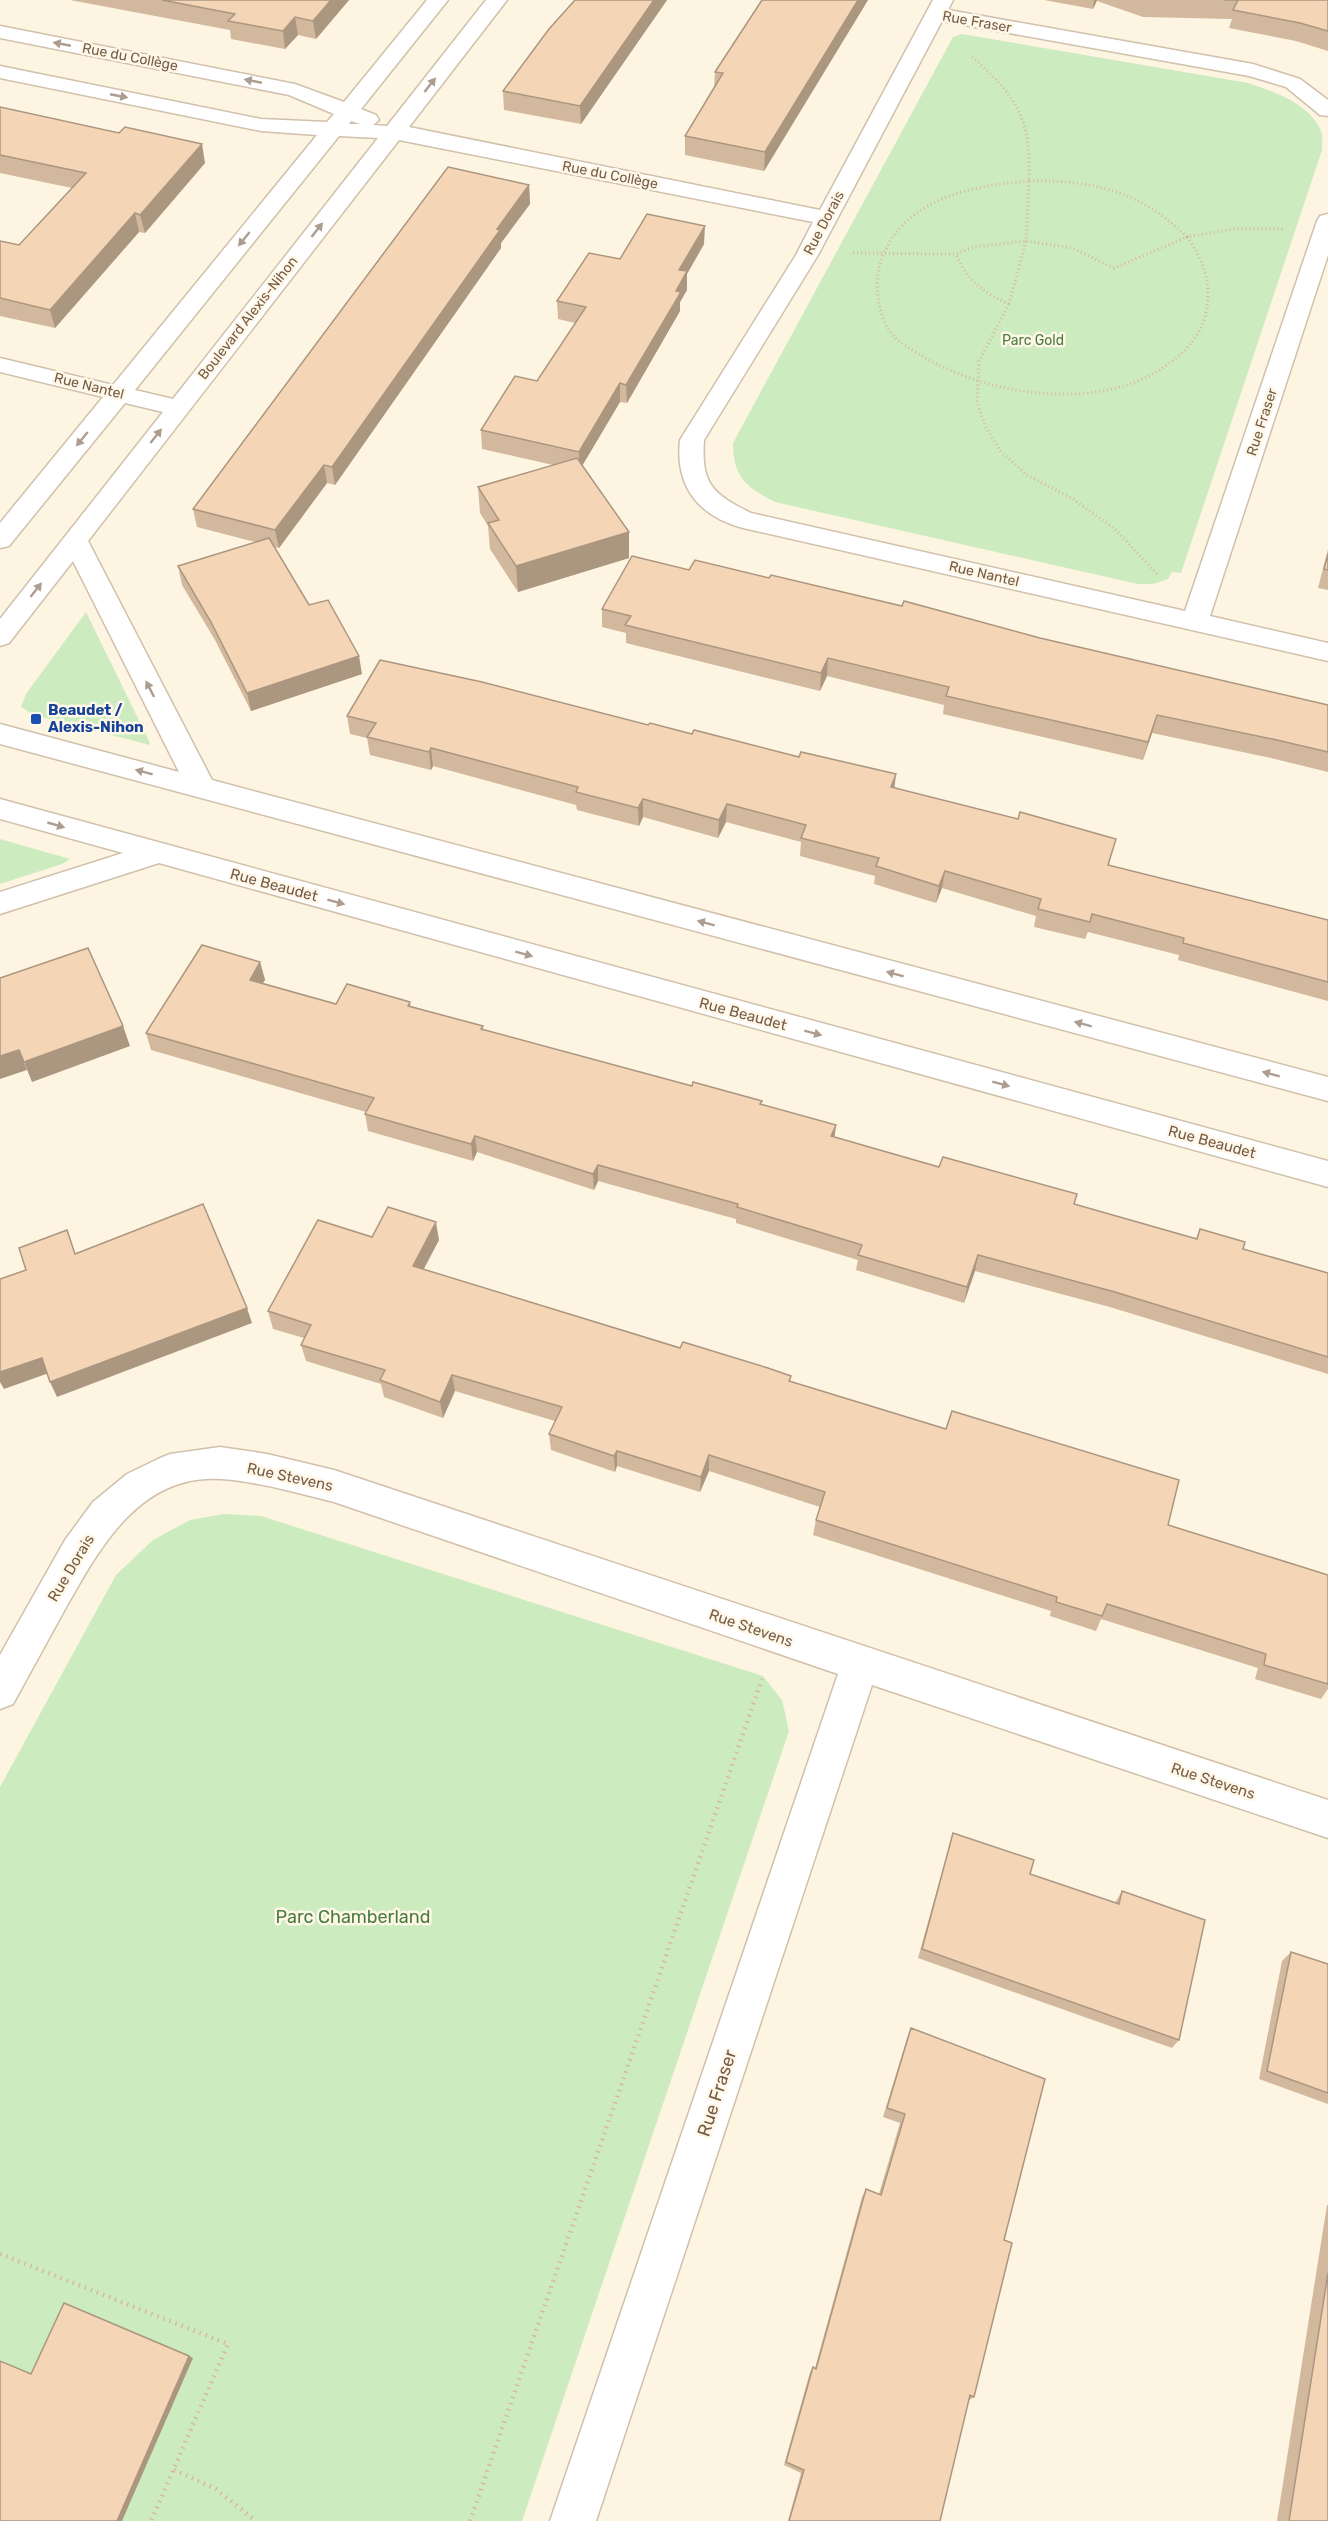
<svg xmlns="http://www.w3.org/2000/svg" width="1328" height="2521" viewBox="0 0 1328 2521" font-family="Rubik,sans-serif">
  <style>
    .green { fill: #ccebbf }
    .lines { fill: none; stroke-linecap: round; stroke-linejoin: round }
    .minor-casing { stroke: #d1c0ab; stroke-width: 3 }
    .path-far1 { stroke: #d9b99b; stroke-width: 3; stroke-dasharray: 1 3; stroke-linecap: butt }
    .path { stroke: #d9b99b; stroke-width: 4.5; stroke-dasharray: 1.5 5; stroke-linecap: butt }
    .minor { fill: #fff; fill-rule: evenodd }
    .wall { fill: #d2b89d }
    .shaded-wall { fill: #ab9680 }
    .building { fill: #f4d6b7; stroke: #ab9680; stroke-width: 1.5 }
    .oneway { fill: #ad9d91 }
    .transit-dot { fill: #1a4fb4; stroke: #fff8e8; stroke-width: 2 }
    .labels { text-anchor: middle; dominant-baseline: central; stroke-width: 5; stroke-linejoin: round; paint-order: stroke }
    .far-street-label { font-size: 14px; fill: #765c47; stroke: #fff8e8 }
    .far-park-label { font-size: 14px; fill: #4a7c3e; stroke: #fff8e8 }
    .transit-label { font-size: 15px; font-weight: bold; fill: #164399; stroke: #fff8e8; text-anchor: start }
    .street-label { font-size: 15px; fill: #765c47; stroke: #fff8e8 }
    .near-park-label { font-size: 18px; fill: #4a7c3e; stroke: #fff8e8 }
    .near-street-label { font-size: 18px; fill: #765c47; stroke: #fff8e8 }
  </style>
  <rect width="100%" height="100%" fill="#fdf5e1"/>
  <g class="green">
    <path d="M962,34L1248,83C1274,92 1309,103 1321,131C1323,136 1322,145 1322,150L1181,573L1172,572L1168,579L1153,584H1138L775,502C746,487 733,477 733,443L953,37Z"/>
    <polygon points="86,612 149,741 150,745 34,715 21,707 26,694"/>
    <polygon points="0,839 70,859 62,864 0,884"/>
    <polygon points="224,1514 261,1516 763,1676 782,1700 789,1731 522,2521 0,2521 0,1787 116,1575 153,1540 190,1520"/>
  </g>
  <g class="lines">
    <g class="minor-casing">
      <g id="minor">
        <path d="M427,0H448L361,109L376,115L379,120L373,125L387,126L486,0H507L409,127L820,210L933,0H953L948,10L1253,64L1300,79L1328,100V116L1320,115L1286,87L1249,76L942,21L818,255L704,440C701,485 713,494 751,513L1185,611L1317,221L1320,216L1328,214V255L1210,616L1328,643V661L743,528C698,516 675,486 680,440L796,255L813,222L399,140L88,541L212,780L1328,1077V1101L0,744V724L179,772L73,561L9,643L0,646V619L163,412L125,403L9,546L0,548V523L103,397L0,372V358L113,385L317,135L261,131L0,78V66L261,119L327,122L334,114L289,95L0,38V26L295,84L344,102ZM351,121L360,124H349ZM339,136L378,138L173,399L135,390Z"/>
        <polygon points="0,799 1328,1161 1328,1187 159,863 0,914 0,892 123,853 0,819"/>
        <path d="M220,1447L267,1454L334,1470L1328,1800V1838L872,1685L596,2521H550L838,1674L334,1502C297,1493 260,1482 222,1479C139,1473 99,1549 64,1611C47,1642 30,1673 13,1704L0,1709V1655L65,1540L93,1502L127,1474L158,1459L170,1454Z"/>
      </g>
    </g>
    <g class="path-far1">
      <path d="M972,57C1018,97 1031,119 1029,181C976,185 910,197 885,251C873,274 875,311 891,333C899,344 913,350 924,357C992,397 1103,413 1170,363C1187,350 1201,335 1206,313C1212,284 1204,261 1187,237L1234,229H1283"/>
      <path d="M1029,181C1093,180 1141,191 1187,237L1114,268L1072,248L1026,241Z"/>
      <polyline points="853,253 956,254"/>
      <polyline points="1009,304 979,361 977,402 985,426 1001,452 1027,475 1073,499 1116,530 1158,575"/>
      <path d="M1009,304C984,293 966,280 956,254L974,247L1026,241"/>
      <polyline points="1009,304 1026,241"/>
    </g>
    <g class="path">
      <polyline points="0,2254 228,2344 151,2521"/>
      <polyline points="174,2470 216,2489 256,2521"/>
      <polyline points="470,2521 762,1679"/>
    </g>
    <use href="#minor" class="minor"/>
  </g>
  <g class="wall">
    <polygon points="70,0 349,0 316,39 298,35 285,49 231,39 230,30"/>
    <polygon points="575,0 667,0 581,124 504,110 503,91"/>
    <polygon points="762,0 868,0 764,171 685,155 685,136 714,88 715,72"/>
    <polygon points="1044,0 1328,0 1328,51 1296,41 1229,28 1232,19 1143,17 1097,1 1093,9"/>
    <polygon points="0,107 205,163 145,233 139,232 55,328 0,316 0,241 19,245 72,188 0,173"/>
    <polygon points="529,185 530,204 501,243 501,248 335,485 327,483 279,548 274,547 309,605 362,674 251,711 215,640 182,585 178,566 255,542 197,527 193,509"/>
    <polygon points="704,244 687,274 687,290 680,302 680,311 627,403 620,402 582,466 629,532 629,558 518,592 490,549 488,526 480,513 478,487 553,465 482,449 481,430 537,381 575,323 558,319 557,301 620,259"/>
    <polygon points="1328,549 1328,590 1318,588"/>
    <polygon points="689,570 769,578 902,606 1328,705 1328,772 1271,758 1152,733 1143,760 943,714 944,705 827,676 820,691 626,643 626,633 602,627 602,609"/>
    <polygon points="347,716 648,725 894,787 1111,857 1109,865 1328,920 1328,1001 1178,960 1179,955 1088,932 1085,939 1034,927 1036,916 942,888 936,903 874,884 875,876 800,856 801,842 726,822 718,838 643,817 639,826 577,810 576,805 433,766 431,770 370,755 367,738 350,734"/>
    <polygon points="260,962 265,980 262,983 336,1004 410,1002 411,1006 483,1026 483,1030 836,1125 834,1137 1196,1239 1200,1229 1243,1249 1328,1273 1328,1374 1110,1307 975,1271 964,1303 856,1270 858,1260 736,1223 736,1219 598,1181 594,1190 477,1152 473,1161 368,1131 365,1114 366,1112 151,1050 146,1033"/>
    <polygon points="372,1237 439,1240 423,1269 791,1381 1168,1525 1328,1575 1328,1689 1321,1699 1255,1679 1258,1668 1101,1619 1096,1631 1050,1616 1051,1611 813,1535 816,1520 820,1507 709,1471 700,1492 617,1466 615,1472 551,1450 549,1434 555,1421 455,1391 443,1418 384,1397 381,1384 306,1361 301,1345 304,1338 273,1329 268,1311"/>
    <polygon points="953,1833 1030,1874 1115,1903 1122,1891 1179,2040 1172,2048 918,1958 950,1843"/>
    <polygon points="1291,1952 1328,1964 1328,2104 1259,2079 1282,1961"/>
    <polygon points="911,2028 1004,2240 974,2397 968,2401 940,2521 788,2521 801,2473 784,2465 810,2372 813,2367 815,2368 862,2197 866,2189 879,2194 900,2123 883,2117 907,2038"/>
    <polygon points="1327,2205 1328,2205 1328,2521 1277,2521"/>
  </g>
  <g class="shaded-wall">
    <polygon points="331,0 349,0 316,39 313,21"/>
    <polygon points="654,0 667,0 581,124 580,106"/>
    <polygon points="858,0 868,0 764,171 765,152"/>
    <polygon points="1094,0 1097,0 1093,9"/>
    <polygon points="295,17 298,35 285,49 283,31"/>
    <polygon points="202,144 205,163 145,233 140,215"/>
    <polygon points="529,185 530,204 501,243 501,248 335,485 332,467 497,229"/>
    <polygon points="135,213 139,232 55,328 50,310"/>
    <polygon points="705,226 704,244 687,274 687,290 680,302 680,311 627,403 626,385 676,291 679,270"/>
    <polygon points="620,383 620,402 579,471 579,452"/>
    <polygon points="324,465 327,483 279,548 275,530"/>
    <polygon points="629,532 629,558 518,592 516,566"/>
    <polygon points="359,656 362,674 251,711 247,693"/>
    <polygon points="828,658 827,676 820,691 821,673"/>
    <polygon points="1157,715 1152,733 1143,760 1148,742"/>
    <polygon points="431,748 433,766 431,770 429,752"/>
    <polygon points="896,774 894,792 891,787"/>
    <polygon points="643,799 643,817 639,826 638,808"/>
    <polygon points="727,804 726,822 718,838 719,820"/>
    <polygon points="945,871 942,888 936,903 939,886"/>
    <polygon points="260,962 265,980 254,997 250,980"/>
    <polygon points="123,1026 130,1046 32,1082 24,1062"/>
    <polygon points="19,1050 27,1070 0,1079 0,1056"/>
    <polygon points="836,1125 834,1142 831,1136"/>
    <polygon points="475,1136 477,1152 473,1161 471,1144"/>
    <polygon points="598,1165 598,1181 594,1190 593,1174"/>
    <polygon points="436,1222 439,1240 416,1284 413,1266"/>
    <polygon points="978,1255 975,1271 964,1303 967,1287"/>
    <polygon points="247,1308 252,1323 57,1397 50,1382"/>
    <polygon points="42,1358 49,1373 4,1389 0,1382 0,1372"/>
    <polygon points="452,1375 455,1391 443,1418 440,1402"/>
    <polygon points="617,1451 617,1466 615,1472 614,1456"/>
    <polygon points="709,1455 709,1471 700,1492 701,1477"/>
    <polygon points="189,2356 193,2358 122,2521 117,2521"/>
  </g>
  <g class="building">
    <polygon points="162,0 331,0 313,21 295,17 283,31 228,21 235,14"/>
    <polygon points="575,0 654,0 580,106 503,91 549,29"/>
    <polygon points="762,0 858,0 765,152 685,136 723,73 715,72"/>
    <polygon points="1224,0 1328,0 1328,31 1300,23 1233,10 1238,0"/>
    <polygon points="0,107 119,133 125,127 202,144 140,215 135,213 50,310 0,298 0,241 19,245 86,173 0,155"/>
    <polygon points="448,167 529,185 497,229 500,230 332,467 324,465 275,530 193,509"/>
    <polygon points="647,214 705,226 679,270 687,271 676,291 681,292 626,385 620,383 579,452 481,430 515,376 537,381 586,307 557,301 589,253 620,259"/>
    <polygon points="577,458 629,532 516,566 488,523 499,520 478,487"/>
    <polygon points="269,538 309,605 328,600 359,656 247,693 211,622 178,566"/>
    <polygon points="1328,554 1328,570 1324,569"/>
    <polygon points="632,556 689,570 695,560 769,578 771,575 902,606 904,601 1040,638 1328,705 1328,752 1277,740 1157,715 1148,742 946,696 949,687 828,658 821,673 625,625 631,616 602,609"/>
    <polygon points="380,660 482,682 648,725 650,723 692,734 694,730 799,757 801,752 892,773 896,774 891,787 1018,819 1020,812 1116,839 1108,865 1328,920 1328,982 1183,943 1184,938 1092,914 1090,922 1038,909 1041,899 945,871 939,886 876,866 879,858 801,838 806,825 727,804 719,820 643,799 638,808 576,792 578,787 431,748 429,752 367,737 376,723 347,716"/>
    <polygon points="202,945 260,962 250,980 336,1004 347,984 410,1002 408,1006 483,1026 481,1029 692,1086 693,1082 762,1101 760,1104 836,1125 831,1136 939,1167 943,1157 1077,1194 1074,1204 1197,1239 1200,1229 1245,1242 1243,1249 1328,1273 1328,1357 1115,1292 978,1255 967,1287 858,1255 862,1245 737,1207 738,1204 598,1165 593,1174 475,1136 471,1144 365,1114 374,1098 146,1033"/>
    <polygon points="88,948 123,1026 24,1062 19,1050 0,1056 0,978"/>
    <polygon points="203,1204 247,1308 50,1382 42,1358 0,1372 0,1279 26,1270 19,1248 67,1230 75,1254"/>
    <polygon points="388,1207 436,1222 413,1266 680,1348 683,1342 768,1368 791,1376 789,1381 946,1429 952,1411 1179,1480 1168,1525 1328,1575 1328,1684 1264,1665 1266,1654 1107,1604 1102,1616 1056,1602 1057,1597 816,1520 825,1492 709,1455 701,1477 617,1451 614,1456 549,1434 562,1407 452,1375 440,1402 380,1380 385,1370 301,1345 311,1325 268,1311 318,1220 372,1237"/>
    <polygon points="953,1833 1034,1860 1030,1874 1119,1904 1122,1891 1205,1920 1179,2040 922,1949"/>
    <polygon points="1291,1952 1328,1964 1328,2093 1267,2071"/>
    <polygon points="911,2028 1045,2079 1004,2240 1012,2243 974,2397 970,2395 940,2521 789,2521 804,2470 786,2462 813,2367 816,2369 866,2189 881,2195 905,2114 887,2108"/>
    <polygon points="1328,2273 1328,2521 1289,2521"/>
    <polygon points="64,2303 189,2356 117,2521 0,2521 0,2361 31,2374"/>
  </g>
  <defs><path id="oneway-solid" d="M-6-.8H1V-3.2L6.5 0L1 3.2V.8H-6Z" transform="scale(1.5)"/></defs>
  <g class="oneway">
    <use href="#oneway-solid" transform="translate(62 44) rotate(-169)"/>
    <use href="#oneway-solid" transform="translate(253 81) rotate(-169)"/>
    <use href="#oneway-solid" transform="translate(430 85) rotate(-52)"/>
    <use href="#oneway-solid" transform="translate(119 96) rotate(11)"/>
    <use href="#oneway-solid" transform="translate(317 230) rotate(-52)"/>
    <use href="#oneway-solid" transform="translate(244 239) rotate(129)"/>
    <use href="#oneway-solid" transform="translate(156 436) rotate(-52)"/>
    <use href="#oneway-solid" transform="translate(82 439) rotate(129)"/>
    <use href="#oneway-solid" transform="translate(36 590) rotate(-52)"/>
    <use href="#oneway-solid" transform="translate(150 689) rotate(-117)"/>
    <use href="#oneway-solid" transform="translate(144 772) rotate(-165)"/>
    <use href="#oneway-solid" transform="translate(56 825) rotate(16)"/>
    <use href="#oneway-solid" transform="translate(336 902) rotate(15)"/>
    <use href="#oneway-solid" transform="translate(706 923) rotate(-165)"/>
    <use href="#oneway-solid" transform="translate(524 954) rotate(15)"/>
    <use href="#oneway-solid" transform="translate(895 974) rotate(-165)"/>
    <use href="#oneway-solid" transform="translate(1083 1024) rotate(-165)"/>
    <use href="#oneway-solid" transform="translate(813 1033) rotate(15)"/>
    <use href="#oneway-solid" transform="translate(1271 1074) rotate(-165)"/>
    <use href="#oneway-solid" transform="translate(1001 1084) rotate(15)"/>
  </g>
  <rect class="transit-dot" x="30" y="713" width="12" height="12" rx="3"/>
  <g class="labels">
    <g class="far-street-label">
      <text transform="translate(977 22) rotate(10)">Rue Fraser</text>
      <text transform="translate(130 57) rotate(11)">Rue du Collège</text>
      <text transform="translate(610 175) rotate(11)">Rue du Collège</text>
      <text transform="translate(824 223) rotate(-62)">Rue Dorais</text>
      <text transform="translate(248 318) rotate(-52)">Boulevard Alexis-Nihon</text>
      <text transform="translate(89 386) rotate(14)">Rue Nantel</text>
      <text transform="translate(1262 422) rotate(-72)">Rue Fraser</text>
      <text transform="translate(984 574) rotate(13)">Rue Nantel</text>
    </g>
    <g class="far-park-label">
      <text x="1033" y="340">Parc Gold</text>
    </g>
    <g class="transit-label">
      <text x="48" y="710">Beaudet /<tspan x="48" dy="17">Alexis-Nihon</tspan></text>
    </g>
    <g class="street-label">
      <text transform="translate(274 885) rotate(15)">Rue Beaudet</text>
      <text transform="translate(743 1014) rotate(15)">Rue Beaudet</text>
      <text transform="translate(1212 1142) rotate(15)">Rue Beaudet</text>
      <text transform="translate(290 1477) rotate(12)">Rue Stevens</text>
      <text transform="translate(71 1568) rotate(-59)">Rue Dorais</text>
      <text transform="translate(751 1628) rotate(19)">Rue Stevens</text>
      <text transform="translate(1213 1781) rotate(18)">Rue Stevens</text>
    </g>
    <g class="near-park-label">
      <text x="353" y="1917">Parc Chamberland</text>
    </g>
    <g class="near-street-label">
      <text transform="translate(717 2093) rotate(-72)">Rue Fraser</text>
    </g>
  </g>
</svg>
